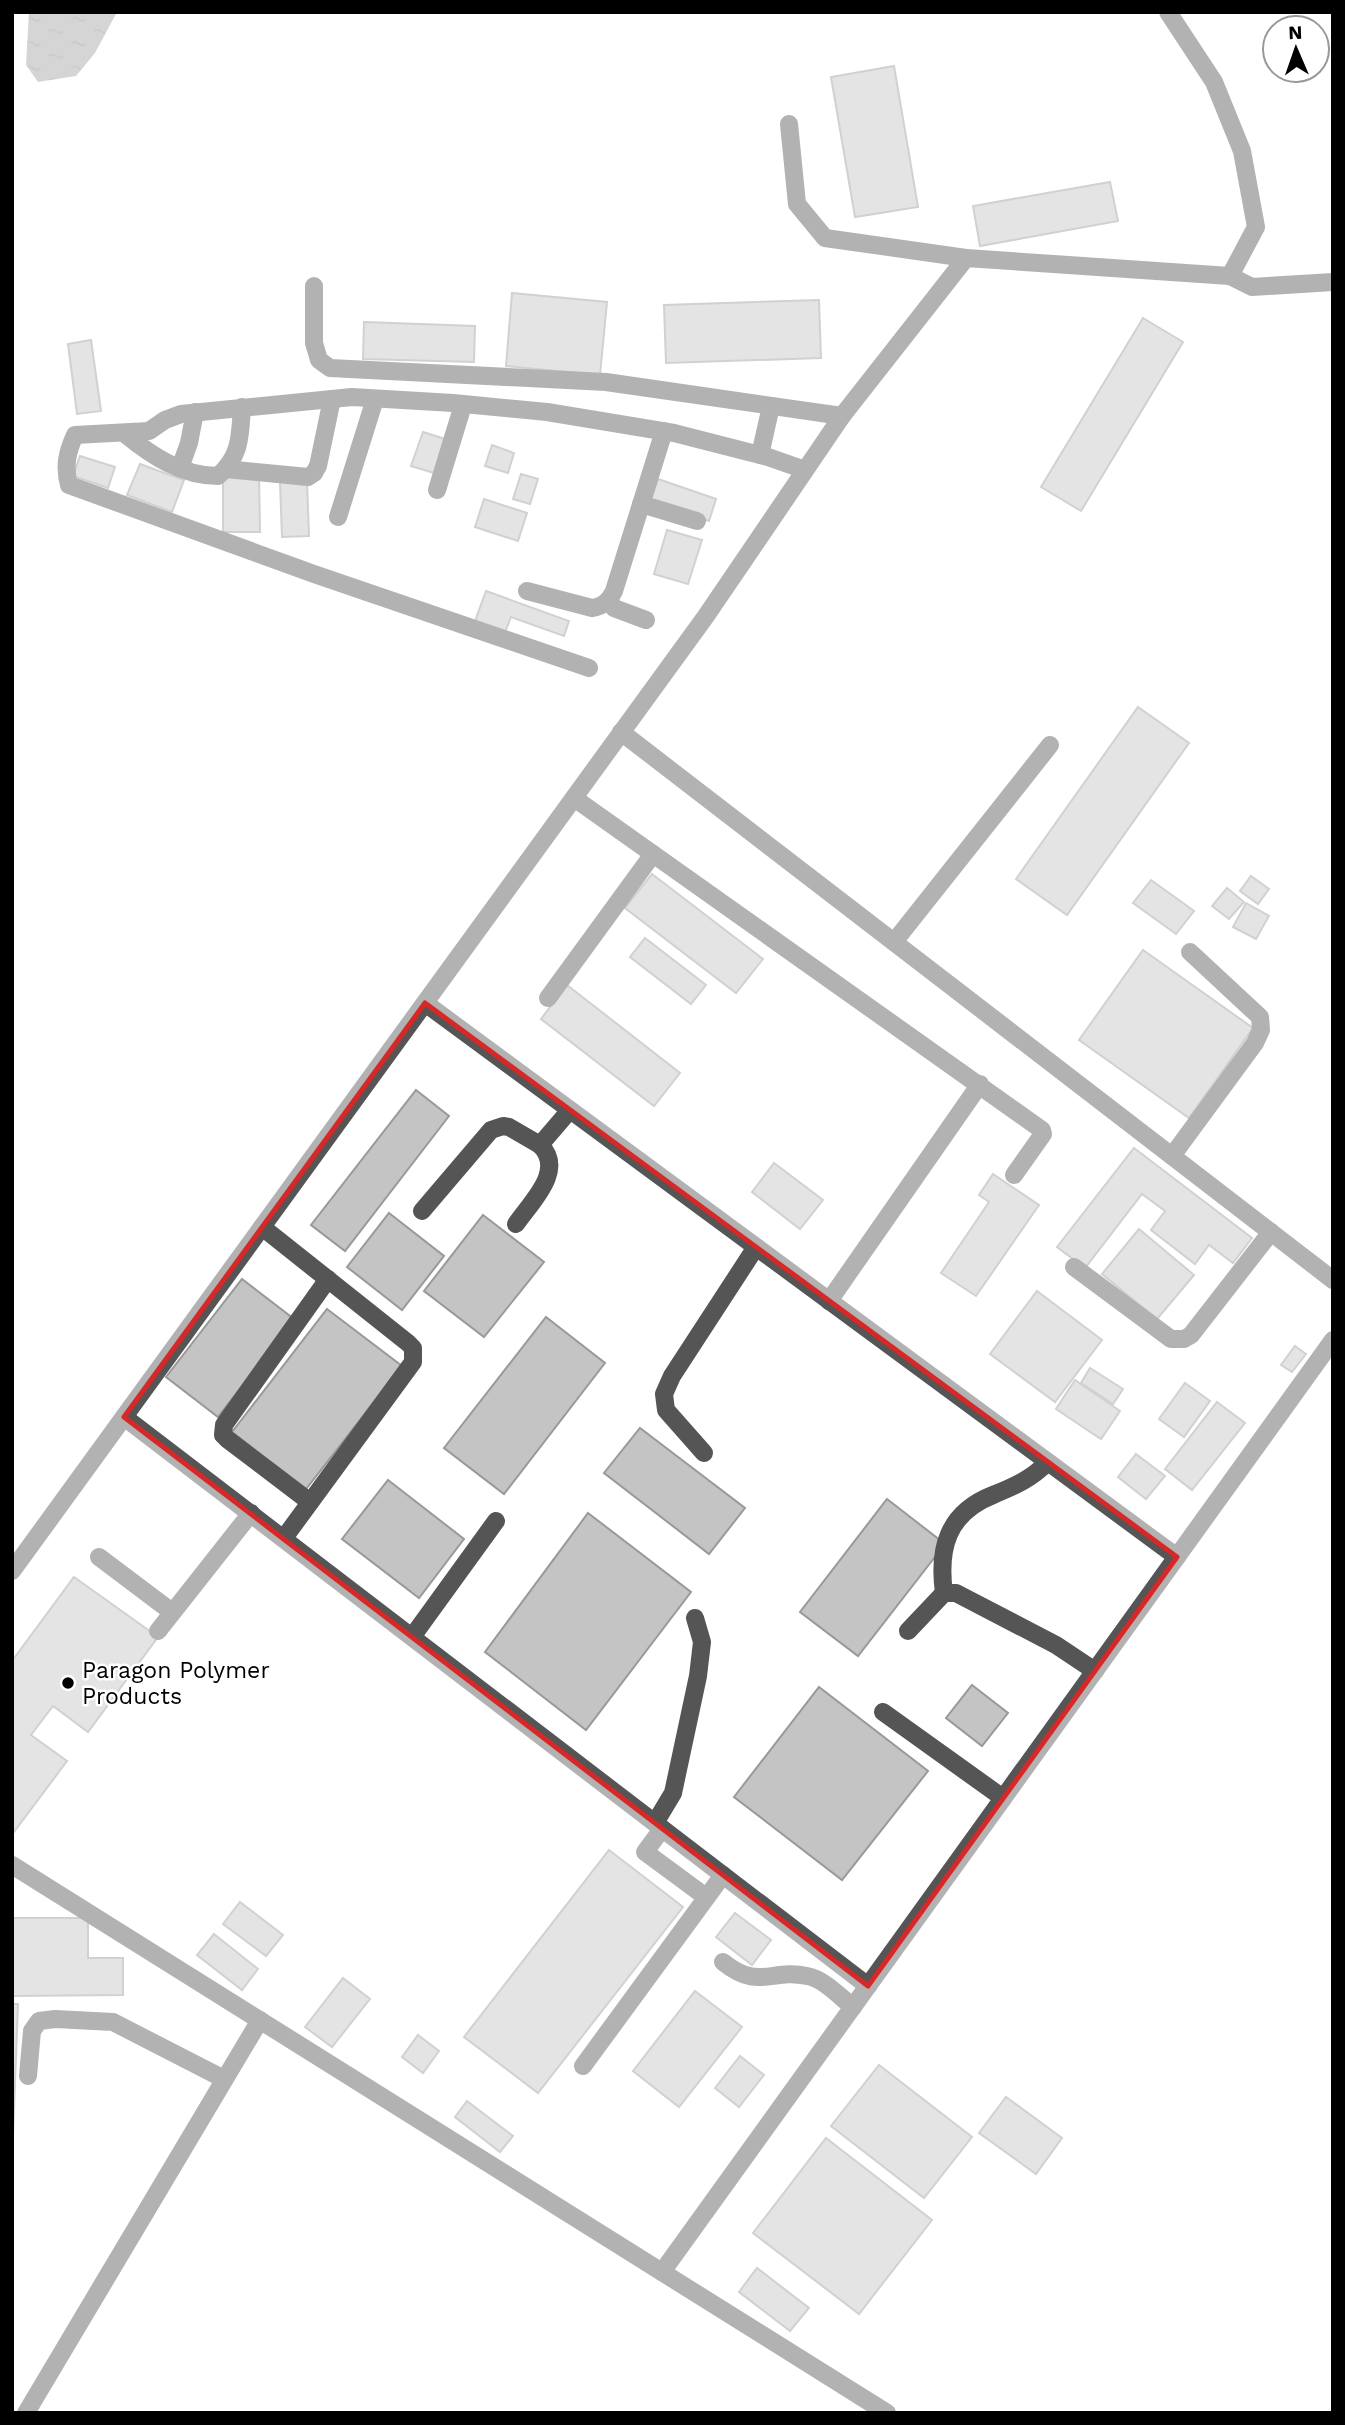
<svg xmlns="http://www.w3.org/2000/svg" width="1345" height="2425" viewBox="0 0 1345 2425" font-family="'Work Sans',sans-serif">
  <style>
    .water { fill: url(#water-ripples) }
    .building { fill: #c4c4c4; stroke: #999; stroke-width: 2 }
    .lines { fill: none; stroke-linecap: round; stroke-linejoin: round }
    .minor { stroke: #555; stroke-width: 18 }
    .marked { fill: none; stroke: #d62828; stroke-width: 5; stroke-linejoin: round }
    .poi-dot { fill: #000; stroke: #fff; stroke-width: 2.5 }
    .labels { text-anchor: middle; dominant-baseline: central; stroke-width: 5; stroke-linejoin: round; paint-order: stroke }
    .poi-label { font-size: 23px; fill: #000; stroke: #fff; text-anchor: start }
  </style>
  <defs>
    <pattern id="water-ripples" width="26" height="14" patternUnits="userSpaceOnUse" patternTransform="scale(1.75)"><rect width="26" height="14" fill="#a3a3a3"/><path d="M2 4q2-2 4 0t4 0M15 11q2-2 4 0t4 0" fill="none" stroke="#8b8b8b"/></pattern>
  </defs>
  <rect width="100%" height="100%" fill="#fff"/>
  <polygon class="water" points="29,12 117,12 95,53 76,76 38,82 26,65"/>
  <g class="building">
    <polygon points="894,66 918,207 855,217 831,77"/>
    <polygon points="1110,182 1118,221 980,246 973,206"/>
    <polygon points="512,293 607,302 600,375 506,366"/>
    <polygon points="819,300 821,358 666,363 664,305"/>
    <polygon points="1143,318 1183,342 1081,511 1041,487"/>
    <polygon points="364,322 475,326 474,362 363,359"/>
    <polygon points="91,340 101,411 77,414 68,344"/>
    <polygon points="423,432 445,439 434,473 411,466"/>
    <polygon points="492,445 514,453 508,473 485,466"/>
    <polygon points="80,456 115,467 108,488 73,476"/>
    <polygon points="140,464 184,480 172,512 127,495"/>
    <polygon points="521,474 538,479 530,504 513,499"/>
    <polygon points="223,476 259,476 260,532 223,532"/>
    <polygon points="658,479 716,499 709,521 651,500"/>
    <polygon points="307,481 309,536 282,537 280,482"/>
    <polygon points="484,499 527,513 518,541 475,527"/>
    <polygon points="667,530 702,540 688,584 654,574"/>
    <polygon points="486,591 569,621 564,636 511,617 504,635 474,624"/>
    <polygon points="1138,707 1189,743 1067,915 1016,879"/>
    <polygon points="652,874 763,959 736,993 625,908"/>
    <polygon points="1251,876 1269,889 1258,904 1240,891"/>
    <polygon points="1151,880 1194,911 1176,934 1133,903"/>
    <polygon points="1227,888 1244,902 1229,919 1212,906"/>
    <polygon points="1246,903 1269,916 1256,939 1233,927"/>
    <polygon points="645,938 706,985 691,1004 630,957"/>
    <polygon points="1143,950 1253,1028 1189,1118 1079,1040"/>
    <polygon points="567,985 680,1073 654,1106 541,1019"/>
    <polygon points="416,1090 449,1116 345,1251 311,1225"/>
    <polygon points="1134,1148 1252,1238 1233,1263 1209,1245 1195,1264 1151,1230 1165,1211 1142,1194 1085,1268 1057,1247"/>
    <polygon points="774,1163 823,1200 800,1229 752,1192"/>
    <polygon points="993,1174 1039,1205 976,1296 941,1273 989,1202 979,1195"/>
    <polygon points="389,1213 444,1256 402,1310 347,1267"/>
    <polygon points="483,1215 544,1262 484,1337 424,1291"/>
    <polygon points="1139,1229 1194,1275 1157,1319 1102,1274"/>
    <polygon points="242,1279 294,1319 218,1417 166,1377"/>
    <polygon points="1037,1291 1102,1340 1055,1402 990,1354"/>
    <polygon points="327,1309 402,1366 306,1489 232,1432"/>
    <polygon points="546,1317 605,1363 504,1494 444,1448"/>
    <polygon points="1295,1346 1306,1354 1292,1372 1281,1365"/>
    <polygon points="1090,1368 1123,1389 1113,1404 1081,1383"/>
    <polygon points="1075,1380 1120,1411 1101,1439 1056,1409"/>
    <polygon points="1185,1383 1210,1401 1184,1437 1159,1419"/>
    <polygon points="1217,1402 1245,1423 1192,1490 1165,1469"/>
    <polygon points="640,1428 745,1508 709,1554 604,1473"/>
    <polygon points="1136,1454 1165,1476 1146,1499 1118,1477"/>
    <polygon points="388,1480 464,1539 419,1598 342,1539"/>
    <polygon points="887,1499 945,1544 858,1656 800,1612"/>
    <polygon points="588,1513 691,1592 586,1730 485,1652"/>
    <polygon points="74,1577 158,1637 88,1732 53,1706 31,1735 67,1761 14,1832 12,1830 12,1661"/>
    <polygon points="972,1685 1008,1713 982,1746 946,1718"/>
    <polygon points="819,1687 928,1771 842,1880 734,1797"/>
    <polygon points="609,1850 683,1907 538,2093 464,2037"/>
    <polygon points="240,1902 283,1935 266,1956 223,1924"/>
    <polygon points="735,1913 771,1940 752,1965 716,1937"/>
    <polygon points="12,1918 88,1918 88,1958 123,1958 123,1995 12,1996"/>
    <polygon points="214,1934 258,1969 242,1990 197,1955"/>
    <polygon points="343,1978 370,1999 332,2047 305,2027"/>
    <polygon points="695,1991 742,2027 679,2107 633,2071"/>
    <polygon points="12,2004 18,2004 13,2136 12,2136"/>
    <polygon points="418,2035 439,2051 423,2073 402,2057"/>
    <polygon points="740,2056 764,2075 739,2107 715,2088"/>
    <polygon points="879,2065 972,2137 924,2198 831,2126"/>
    <polygon points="1006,2097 1062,2138 1036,2174 979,2133"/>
    <polygon points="467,2101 513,2136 500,2152 455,2117"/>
    <polygon points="826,2138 932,2220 859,2314 753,2233"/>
    <polygon points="757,2268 809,2308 790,2331 739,2292"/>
  </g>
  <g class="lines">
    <g class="minor">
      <polyline points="1168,12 1214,82 1242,151 1256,227 1230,276"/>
      <polyline points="789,124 797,204 825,238 966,258"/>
      <polyline points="314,286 314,343 319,360 330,368 606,382 842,416"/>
      <path d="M125,434C152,456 182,476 218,476C241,456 240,436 242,407"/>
      <polyline points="760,455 771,406"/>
      <polyline points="180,468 189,443 195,412"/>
      <polyline points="226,469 308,477 314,473 318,466 332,399"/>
      <polyline points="437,490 463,405"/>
      <polyline points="641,504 697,521"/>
      <polyline points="338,517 375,399"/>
      <path d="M527,591L592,608C604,606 609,601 614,591L664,431"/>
      <polyline points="609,600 614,608 646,620"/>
      <path d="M589,668L314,574L69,485C64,467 67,452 75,435L149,431L165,420L181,414L352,397L453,403L547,412L674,433L768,457L805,470"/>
      <polyline points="621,732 1333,1280"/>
      <polyline points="574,798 1042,1130 1043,1134 1014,1175"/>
      <polyline points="894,942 1050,745"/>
      <polyline points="548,998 653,854"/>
      <polyline points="425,1003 1177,1557"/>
      <polyline points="1172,1156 1255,1043 1261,1030 1260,1017 1190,952"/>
      <polyline points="422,1211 491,1130 503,1126 509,1127 540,1145"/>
      <path d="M516,1224C531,1202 566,1170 540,1145L570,1110"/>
      <polyline points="262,1227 408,1343 413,1348 413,1362 284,1538"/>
      <polyline points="1074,1267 1171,1339 1184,1339 1191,1335 1271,1232"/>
      <polyline points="829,1301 980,1084"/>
      <polyline points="124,1417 868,1986"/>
      <polyline points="704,1453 666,1410 664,1394 672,1376 756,1247"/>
      <polyline points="310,1502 227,1439 223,1435 224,1425 328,1279"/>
      <polyline points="99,1557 172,1612"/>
      <polyline points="12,1571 706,616 842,416 966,258 1230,276 1252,287 1333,282"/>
      <path d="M944,1593C938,1549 947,1513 993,1495C1015,1486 1031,1479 1048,1462"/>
      <polyline points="158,1631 251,1513"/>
      <polyline points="908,1631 944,1593 956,1593 1056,1645 1095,1671"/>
      <polyline points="412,1637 496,1521"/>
      <polyline points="883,1712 1003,1798"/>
      <polyline points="655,1823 673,1793 698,1676 702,1642 695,1618"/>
      <polyline points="662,1829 645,1852 706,1897"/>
      <polyline points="12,1865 887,2413"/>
      <path d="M723,1962C759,1991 771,1968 807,1976C824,1979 839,1996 853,2007"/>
      <polyline points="583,2066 723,1875"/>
      <polyline points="28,2076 32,2031 39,2021 55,2019 113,2022 224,2079"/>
      <polyline points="662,2272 1333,1340"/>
      <polyline points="26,2413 260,2020"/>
    </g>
  </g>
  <path d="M0 0H1345V2425H0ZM425,1003L1177,1557L868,1986L124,1417Z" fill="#fff" fill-opacity=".55" fill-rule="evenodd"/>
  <path class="marked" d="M425,1003L1177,1557L868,1986L124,1417Z"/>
  <circle class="poi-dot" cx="68" cy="1683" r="7"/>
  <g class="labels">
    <g class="poi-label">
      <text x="82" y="1670">Paragon Polymer<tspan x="82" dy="26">Products</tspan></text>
    </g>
  </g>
  <rect width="1345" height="2425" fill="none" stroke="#000000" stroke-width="28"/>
  <g transform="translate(1296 49) rotate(358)"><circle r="33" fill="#ffffff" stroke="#999999" stroke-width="2"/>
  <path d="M0-5L12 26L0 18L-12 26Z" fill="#000000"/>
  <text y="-10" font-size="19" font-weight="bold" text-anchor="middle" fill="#000000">N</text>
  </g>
</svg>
